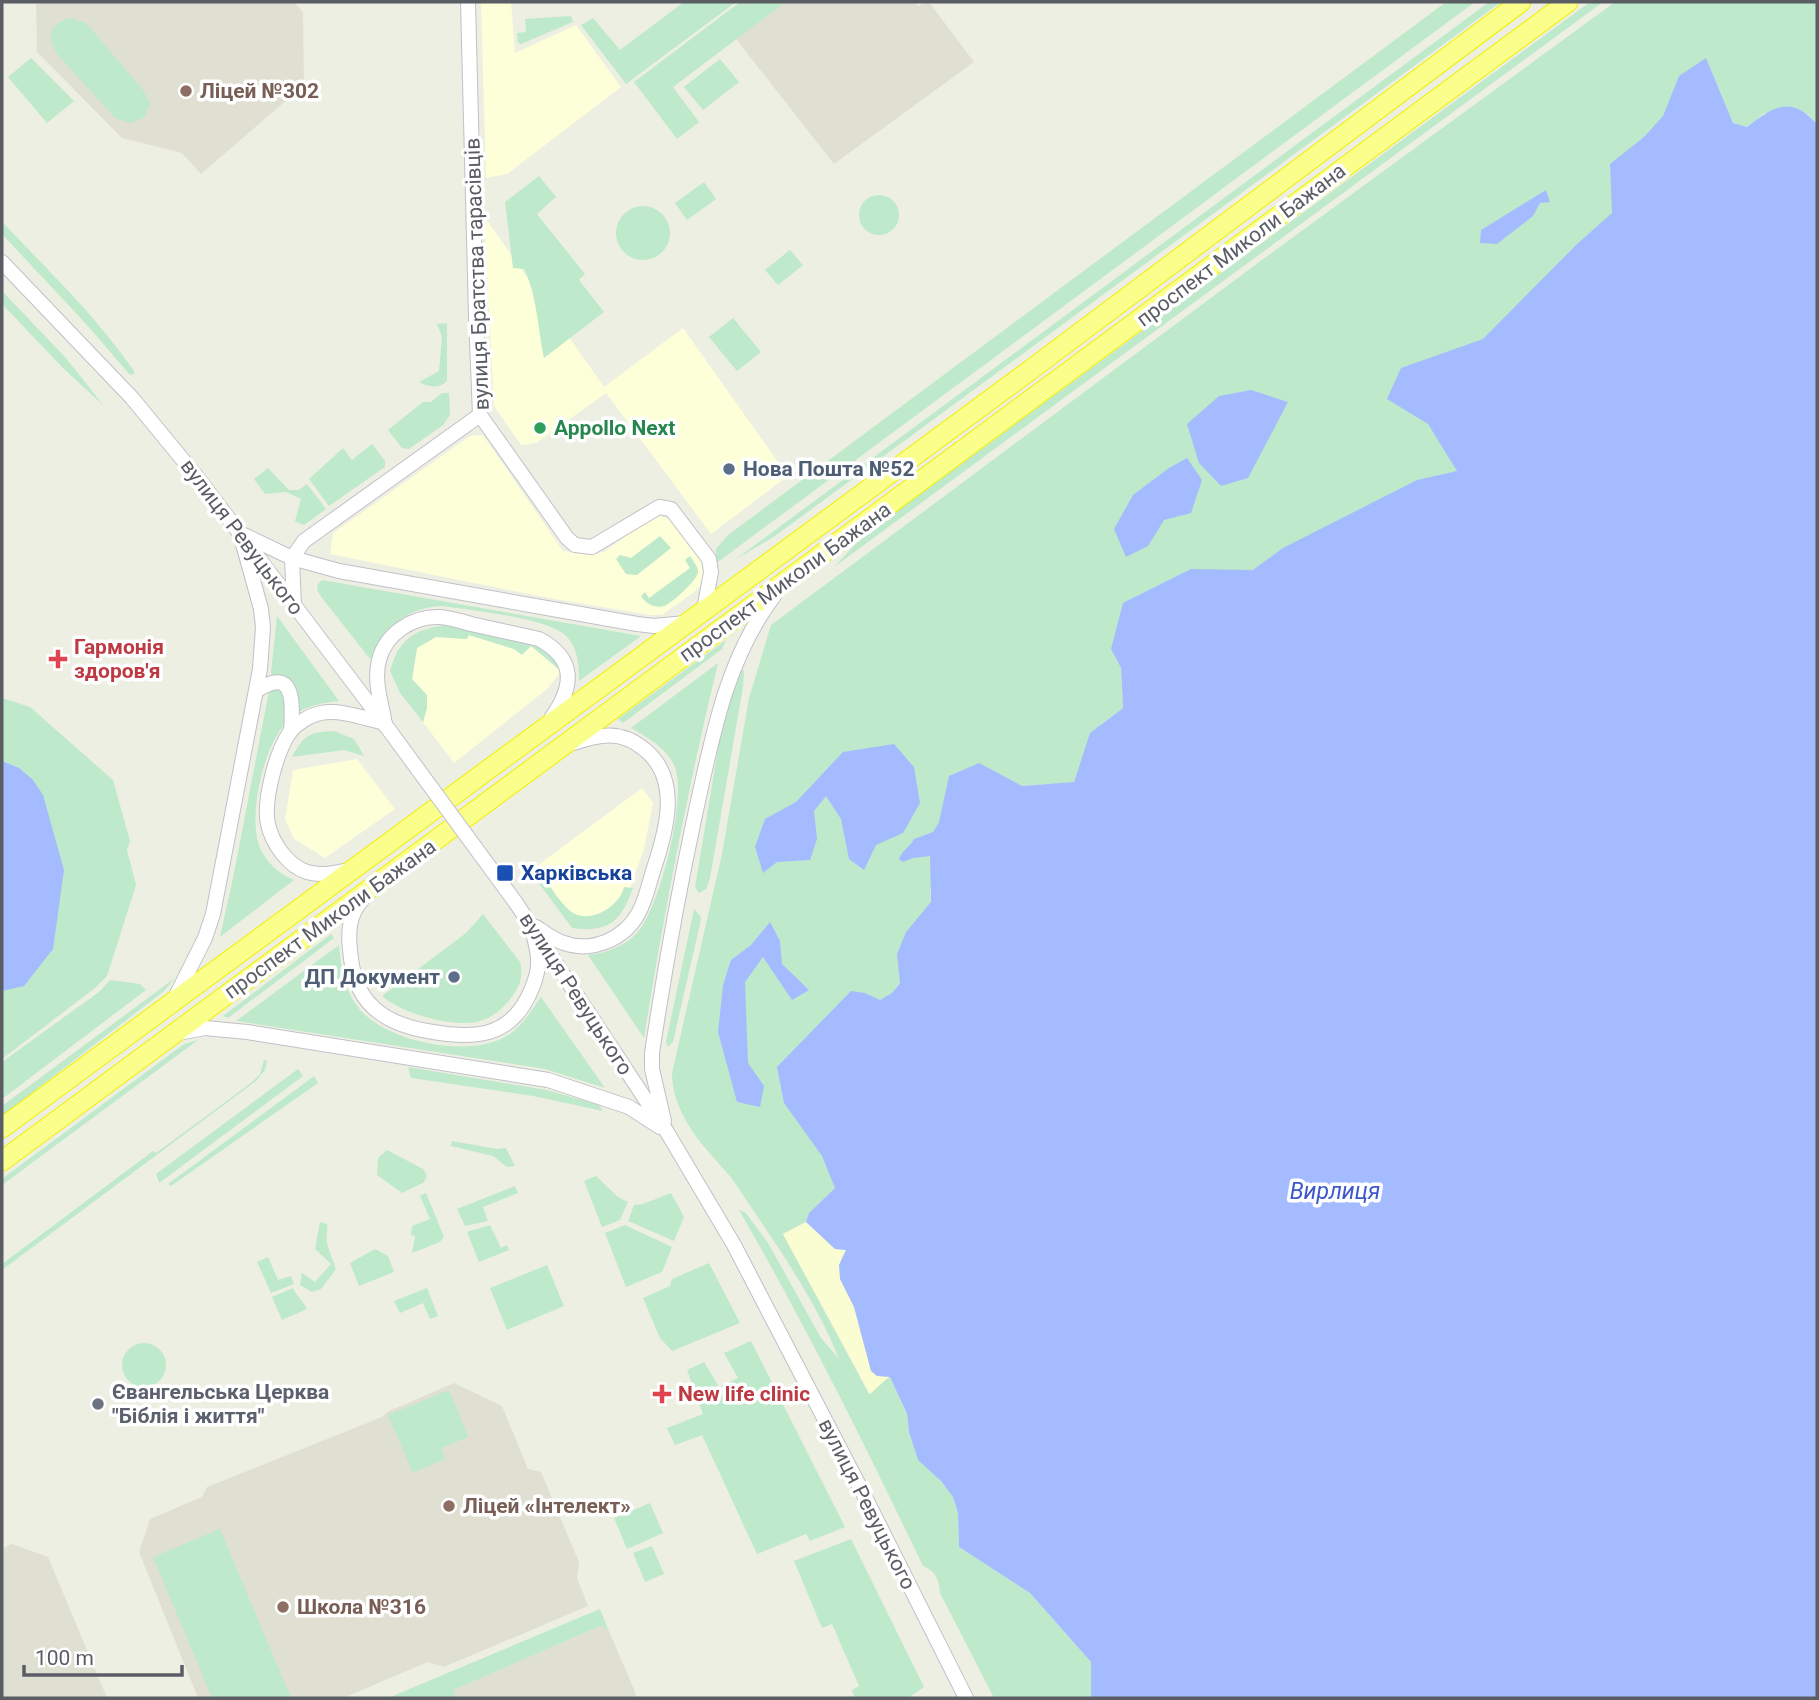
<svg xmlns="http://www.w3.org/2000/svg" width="1819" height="1700" viewBox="0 0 1819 1700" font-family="Roboto,sans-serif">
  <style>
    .commercial { fill: #fdffd9 }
    .education { fill: #dfe0d2 }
    .green { fill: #bee9cb }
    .sand { fill: #fafdd1 }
    .water { fill: #a4bcff }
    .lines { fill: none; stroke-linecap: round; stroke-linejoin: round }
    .minor-casing { stroke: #c0c0c8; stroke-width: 16 }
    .highway-casing { stroke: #f3ef00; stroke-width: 21 }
    .minor { stroke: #fff; stroke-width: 14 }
    .highway { stroke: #faff8b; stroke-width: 19 }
    .minor-bridge-casing { stroke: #c0c0c8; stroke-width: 16; stroke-linecap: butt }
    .minor-bridge { stroke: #fff; stroke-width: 14 }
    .education-dot { fill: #8d6e63; stroke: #fff; stroke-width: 2.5 }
    .leisure-dot { fill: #2e9e5b; stroke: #fff; stroke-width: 2.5 }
    .service-dot { fill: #5c6f8a; stroke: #fff; stroke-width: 2.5 }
    .health-dot { fill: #e0444e; stroke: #fff; stroke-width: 2.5 }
    .transit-dot { fill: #1a4fb4; stroke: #fff; stroke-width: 2.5 }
    .worship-dot { fill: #6b7280; stroke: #fff; stroke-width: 2.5 }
    .labels { text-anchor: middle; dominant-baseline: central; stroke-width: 7; stroke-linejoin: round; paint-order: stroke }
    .education-label { font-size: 21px; font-weight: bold; fill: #785e54; stroke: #fff; text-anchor: start }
    .street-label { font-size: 21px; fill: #5b5d65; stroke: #fff }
    .leisure-label { font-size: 21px; font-weight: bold; fill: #27864d; stroke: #fff; text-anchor: start }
    .service-label { font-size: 21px; font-weight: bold; fill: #4e5e75; stroke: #fff; text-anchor: start }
    .health-label { font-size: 21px; font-weight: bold; fill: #be3a42; stroke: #fff; text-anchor: start }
    .transit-label { font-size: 21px; font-weight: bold; fill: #164399; stroke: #fff; text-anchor: start }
    .worship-label { font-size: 21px; font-weight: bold; fill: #5b616d; stroke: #fff; text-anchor: start }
    .water-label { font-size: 23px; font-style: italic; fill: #3d58cc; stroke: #fff }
  </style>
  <rect width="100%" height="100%" fill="#eeefe3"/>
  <g class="commercial">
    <polygon points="481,2 511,2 515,53 576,25 621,87 507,174 486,178"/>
    <polygon points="484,216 604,387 683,328 788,476 711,534 606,393 536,443 521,445 494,406"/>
    <polygon points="483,435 563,551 590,554 604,552 647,520 660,516 677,522 701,553 705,571 703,583 694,592 662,615 650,615 544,597 330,554 333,533 470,436"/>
    <polygon points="469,635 514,649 522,654 531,646 561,672 547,689 454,763 423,722 427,708 412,679 417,648 436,637 467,639"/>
    <polygon points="357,759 395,809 325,858 294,839 285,819 293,770"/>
    <polygon points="642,788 653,803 644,849 625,902 572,928 530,871"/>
  </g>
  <g class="education">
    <polygon points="36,2 294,2 303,12 304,85 201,174 182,153 122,138 37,52"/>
    <polygon points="786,2 915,2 918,6 929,2 974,62 834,164 736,39"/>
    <polygon points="454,1383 502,1406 528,1469 541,1472 579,1562 577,1578 588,1606 444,1667 428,1662 343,1698 198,1698 139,1552 150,1519 202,1497 207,1487 382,1417 387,1412"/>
    <polygon points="12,1544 48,1557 107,1698 2,1698 2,1549"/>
    <polygon points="600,1626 608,1629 636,1694 633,1698 456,1698 452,1690"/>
  </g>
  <g class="green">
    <polygon points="684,2 736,2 626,84 581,25 593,18 620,50"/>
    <polygon points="740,2 786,2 673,87 699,122 677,139 634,82"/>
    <polygon points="1446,2 1475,2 715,564 716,549 728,535"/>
    <polygon points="1489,2 1501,2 775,536 736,559"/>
    <polygon points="1590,2 1603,2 834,567 863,536"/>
    <path d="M1615,2H1817V124L1808,114L1765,113L1747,127L1733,123L1706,59L1659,172L1428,424C1438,440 1453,452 1458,471L1115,657L1121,668L1123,708L1100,725L1080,764L1074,782L1064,783L1061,785L1052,784L1022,786L1001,775L930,889L931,903L900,982L891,995L880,1000L819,1141L835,1188L809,1213L806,1222L783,1234L869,1394L890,1376L907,1415L909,1432L918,1459L941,1481L953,1496L958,1513L959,1547L1030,1593L1091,1662V1698H994L940,1593C939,1579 936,1572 923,1566C865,1445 806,1326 739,1210L745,1212L768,1243L821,1338L839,1359C816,1299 770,1236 735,1183C729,1174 721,1167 714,1158C693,1135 672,1106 672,1073L722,854L749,698L771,625L1266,257Z"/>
    <polygon points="571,16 573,22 521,44 518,43 517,33 526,32 525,19"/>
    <path d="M70,18L86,23L143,90L150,103L144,118L129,123L115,118L57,54C46,35 49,25 70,18Z"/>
    <polygon points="31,58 74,101 47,123 8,77"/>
    <polygon points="720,59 739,82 703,110 684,87"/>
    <path d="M539,176L556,197L537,214L585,274L579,280L604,312L544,358C538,329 537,295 524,269L513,268L505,202Z"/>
    <polygon points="704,182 716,199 687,220 675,203"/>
    <circle cx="879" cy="215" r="20"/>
    <circle cx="643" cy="233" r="27"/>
    <path d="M2,222C48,270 96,316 134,371V374L130,375L88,326L2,234Z"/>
    <polygon points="790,250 803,265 778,285 765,270"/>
    <polygon points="2,291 65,357 104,406 63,368 2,304"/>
    <polygon points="733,318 761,352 737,371 709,337"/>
    <path d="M447,323V381C439,389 428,387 419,382L439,371L442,337L437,324Z"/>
    <polygon points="442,393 449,393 450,415 443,425 409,449 402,448 388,430 423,402 431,402"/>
    <polygon points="372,444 385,461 385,467 329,506 309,479 343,448 352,460"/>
    <polygon points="268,468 289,490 299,490 307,484 326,509 304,525 295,521 301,499 286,492 265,494 254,479"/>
    <polygon points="660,536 671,548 637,575 626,574 616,559 620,555 631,558"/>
    <path d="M690,556C693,561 697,565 698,571C699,579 672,603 664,606C655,609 645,603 641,596L645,592L649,598L690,568L685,560Z"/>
    <path d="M322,580L641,636L579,681C579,665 578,647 565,635C544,617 472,611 443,606C406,607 387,627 370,659L322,598L317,590L318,584Z"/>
    <path d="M277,616L339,701C322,703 307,705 293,716C265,736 249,810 258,842C263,860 278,873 294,880L220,937L233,878L269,691Z"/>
    <path d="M452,624C484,631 548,635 559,669L531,646L522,655L514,649L469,635L467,639L436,637L417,648L412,679L427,695V708L423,722L400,693L390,671C400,635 417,629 452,624Z"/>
    <polygon points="726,640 722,649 623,723 618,719"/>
    <path d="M718,663C688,787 664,912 644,1038L588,955C606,953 624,947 637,933C660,908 687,799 675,767C668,749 647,737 631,728Z"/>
    <polygon points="742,669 744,671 743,687 710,878 706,889 699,893 695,887 719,743 739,670"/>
    <polygon points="2,698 30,707 113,780 130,841 127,850 136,885 107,976 95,988 2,1059"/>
    <path d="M334,731L354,739L364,756L344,750L292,757C304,735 309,732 334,731Z"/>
    <path d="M536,871L542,873C549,885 559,901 569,910C587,926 619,908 624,887L633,888C621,922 608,933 572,928L532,874Z"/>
    <polygon points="694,909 701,917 700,924 673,1042 668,1047 666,1042"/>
    <path d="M483,914L520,962C524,976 520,986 511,998C502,1010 491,1019 476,1022C450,1027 401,1013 382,996L466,933Z"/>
    <polygon points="331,934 334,938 228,1018 223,1016"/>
    <path d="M339,945C341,967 344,988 357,1006C383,1041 462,1057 501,1039C519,1031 530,1013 541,997L605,1088L545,1069L236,1021Z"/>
    <polygon points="175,978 164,991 2,1116 2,1106"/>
    <polygon points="110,980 140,984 146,990 2,1099 2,1062 99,992"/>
    <polygon points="198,1040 2,1185 2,1179 184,1044"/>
    <polygon points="264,1060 267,1061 265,1070 256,1081 2,1270 2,1264 153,1151 156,1153 251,1083 260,1074"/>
    <polygon points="408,1067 547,1090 599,1105 603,1111 533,1096 411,1078"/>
    <polygon points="298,1069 303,1076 159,1183 156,1174"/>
    <polygon points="314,1076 318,1083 171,1186 168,1184"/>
    <polygon points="452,1141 497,1149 506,1148 515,1166 507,1167 493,1156 451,1146"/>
    <polygon points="387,1150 423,1169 427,1176 423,1183 402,1193 377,1175 378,1158"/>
    <polygon points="596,1176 618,1197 628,1202 620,1220 602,1227 584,1181"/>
    <polygon points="515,1186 518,1193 483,1207 488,1221 465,1226 457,1209"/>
    <polygon points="426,1193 444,1237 440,1242 412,1253 415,1236 411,1235 412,1226 430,1219 420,1196"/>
    <polygon points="671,1193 684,1217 674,1241 628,1221 634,1205 643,1204"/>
    <path d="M320,1222L327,1224C328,1230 326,1236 327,1243C329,1252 333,1260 336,1269L321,1289L312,1292L300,1285L302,1273L315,1282L331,1264L315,1249Z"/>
    <polygon points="490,1225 501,1248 507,1245 509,1250 479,1262 467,1232"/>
    <polygon points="625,1225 672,1247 662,1272 626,1287 605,1233"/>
    <polygon points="375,1249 388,1256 394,1272 359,1286 350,1263"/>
    <polygon points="268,1257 278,1280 291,1276 294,1284 271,1293 257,1262"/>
    <polygon points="709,1263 740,1323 672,1351 660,1338 643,1298 670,1286 672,1279"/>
    <polygon points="547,1265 564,1306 507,1330 490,1288"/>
    <path d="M293,1288C297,1297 303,1300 307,1309L282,1320L272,1297Z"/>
    <polygon points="427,1288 438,1316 430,1319 423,1303 400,1313 394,1301"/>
    <polygon points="751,1341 845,1527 810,1541 806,1534 757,1554 702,1435 675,1445 667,1428 703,1414 687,1370 704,1362 719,1387 738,1378 724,1353"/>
    <circle cx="144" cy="1365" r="22"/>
    <polygon points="449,1390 468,1437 441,1448 445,1459 413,1473 388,1415"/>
    <polygon points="650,1503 663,1533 627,1549 614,1518"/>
    <polygon points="220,1529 291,1698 212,1698 153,1557"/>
    <polygon points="851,1539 924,1687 908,1698 855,1698 852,1690 859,1686 832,1624 822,1628 794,1561"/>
    <polygon points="652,1546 664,1574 645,1582 633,1553"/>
    <polygon points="600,1609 608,1629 600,1626 453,1690 456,1698 388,1698"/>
  </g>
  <polygon class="sand" points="806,1222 835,1249 846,1250 841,1258 840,1279 854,1307 871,1371 877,1376 890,1376 870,1394 783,1234"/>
  <g class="water">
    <path d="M1706,58L1733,123L1747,127C1774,106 1791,95 1817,124V1698H1091V1662L1030,1593L959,1547L958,1513L953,1497L941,1481L918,1460L909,1432L907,1414L890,1377L877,1376L871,1371L854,1307L840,1279L839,1265L846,1250L835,1249L806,1222L809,1213L835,1188L822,1156L784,1103L777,1067L851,991L865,993L880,1000L892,993L900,983L897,954L906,932L931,902L930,856L913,858L903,862L899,859C902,850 910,847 914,839L933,832L939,822L949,776L979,763L1022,786L1074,782L1090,733L1123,708L1121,668L1111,649L1123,603L1191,569L1253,570L1283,548L1417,480L1457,471L1428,424L1387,399L1401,368L1483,339L1576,245L1612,213L1610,164L1644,137L1663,116L1679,76Z"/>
    <polygon points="1546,190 1550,202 1540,203 1533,216 1497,244 1480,243 1481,230"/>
    <polygon points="1251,390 1288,402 1248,478 1221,486 1199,463 1187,424 1219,396"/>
    <polygon points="1187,458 1202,480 1191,513 1164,520 1148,546 1126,557 1114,529 1133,495 1169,468"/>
    <polygon points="894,744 914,767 920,803 903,833 876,845 864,870 849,859 841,819 826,796 814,811 817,839 810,860 777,862 763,873 755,847 765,819 796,802 843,752"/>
    <polygon points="2,761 19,768 33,780 43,795 64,870 53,949 24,986 2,991"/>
    <polygon points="770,922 780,941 782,964 809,990 792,1000 763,957 745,982 748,1063 764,1086 760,1107 737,1102 718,1032 723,985 731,960 751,945"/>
  </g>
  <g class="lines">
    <g class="minor-casing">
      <g id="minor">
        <polyline points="468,2 476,316 480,415 567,538 575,545 592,547 659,507 671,509 709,559 711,572 704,610"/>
        <polyline points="2,262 132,398 197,477 389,730"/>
        <polyline points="244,535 292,558 339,571 637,624 654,626 686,623"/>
        <polyline points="294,606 292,558 304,541 480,415"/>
        <path d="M256,691C295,665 293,703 291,731"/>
        <path d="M384,718C380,700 374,678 379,660C386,633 413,616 440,617C450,618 461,621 471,624C494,629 517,634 539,639C576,659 574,686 552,717"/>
        <path d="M349,870C335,873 321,876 307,872C288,866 272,843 268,824C263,801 276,752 290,732C297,723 310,715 321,713C341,709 366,719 385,723"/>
        <path d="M362,900C349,915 348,931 350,950C352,972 357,993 374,1008C390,1023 413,1029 433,1032C475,1039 509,1037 529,995C533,987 538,973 538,964C539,954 535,942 533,932"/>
        <polyline points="516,903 667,1132 734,1245 862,1491 966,1698"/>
        <path d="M536,927C545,933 554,940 564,943C592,953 624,939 638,914C646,900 649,883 654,868C667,829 681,778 644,749C621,730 600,734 574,743"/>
        <polyline points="175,998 205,938 213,914 260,669 263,627 261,609 243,544"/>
        <polyline points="178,1033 205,1028 247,1032 548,1080 629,1107 660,1127"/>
        <path d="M664,1121L652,1069V1053C664,973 678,894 695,815C712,738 726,659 774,596"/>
      </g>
    </g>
    <g class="highway-casing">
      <g id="highway">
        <polyline points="2,1128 1029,371 1521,2"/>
        <polyline points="2,1161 1568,2"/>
      </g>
    </g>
    <use href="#minor" class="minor"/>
    <use href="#highway" class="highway"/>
    <g class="minor-bridge-casing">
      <polyline id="minor-bridge" points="389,730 516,903"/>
    </g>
    <use href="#minor-bridge" class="minor-bridge"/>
  </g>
  <g class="education-dot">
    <circle cx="186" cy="91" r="7"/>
    <circle cx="449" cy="1506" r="7"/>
    <circle cx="283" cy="1607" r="7"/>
  </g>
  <circle class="leisure-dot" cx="540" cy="428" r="7"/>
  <g class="service-dot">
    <circle cx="729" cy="469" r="7"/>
    <circle cx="454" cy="977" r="7"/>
  </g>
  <g class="health-dot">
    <path d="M54.5 648.5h7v7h7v7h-7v7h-7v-7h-7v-7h7z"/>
    <path d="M658.5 1383.5h7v7h7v7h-7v7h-7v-7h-7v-7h7z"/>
  </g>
  <rect class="transit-dot" x="496" y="864" width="18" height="18" rx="3.5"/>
  <circle class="worship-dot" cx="98" cy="1404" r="7"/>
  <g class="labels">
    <g class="education-label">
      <text x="200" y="91">Ліцей №302</text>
      <text x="463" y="1506">Ліцей «Інтелект»</text>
      <text x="297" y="1607">Школа №316</text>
    </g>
    <g class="street-label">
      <text transform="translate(1241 245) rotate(-37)">проспект Миколи Бажана</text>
      <text transform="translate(477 274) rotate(-92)">вулиця Братства тарасівців</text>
      <text transform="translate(242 537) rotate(53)">вулиця Ревуцького</text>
      <text transform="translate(785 582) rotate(-36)">проспект Миколи Бажана</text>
      <text transform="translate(330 919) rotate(-36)">проспект Миколи Бажана</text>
      <text transform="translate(576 994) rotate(57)">вулиця Ревуцького</text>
      <text transform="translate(867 1504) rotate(63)">вулиця Ревуцького</text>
    </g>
    <g class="leisure-label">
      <text x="554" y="428">Appollo Next</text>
    </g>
    <g class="service-label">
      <text x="743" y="469">Нова Пошта №52</text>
      <text x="440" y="977" text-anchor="end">ДП Документ</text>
    </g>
    <g class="health-label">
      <text x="74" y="647">Гармонія<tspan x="74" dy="24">здоров'я</tspan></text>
      <text x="678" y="1394">New life clinic</text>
    </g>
    <g class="transit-label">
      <text x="521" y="873">Харківська</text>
    </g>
    <g class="worship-label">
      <text x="112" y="1392">Євангельська Церква<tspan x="112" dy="24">"Біблія і життя"</tspan></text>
    </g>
    <g class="water-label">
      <text x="1335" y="1191">Вирлиця</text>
    </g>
  </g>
  <rect width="1819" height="1700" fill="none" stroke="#5b5d65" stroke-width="7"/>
  <path d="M24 1665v10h158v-10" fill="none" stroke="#5b5d65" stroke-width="3.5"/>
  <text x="35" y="1665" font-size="21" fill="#5b5d65" stroke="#ffffff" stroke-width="5" paint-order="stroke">100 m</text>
</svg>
